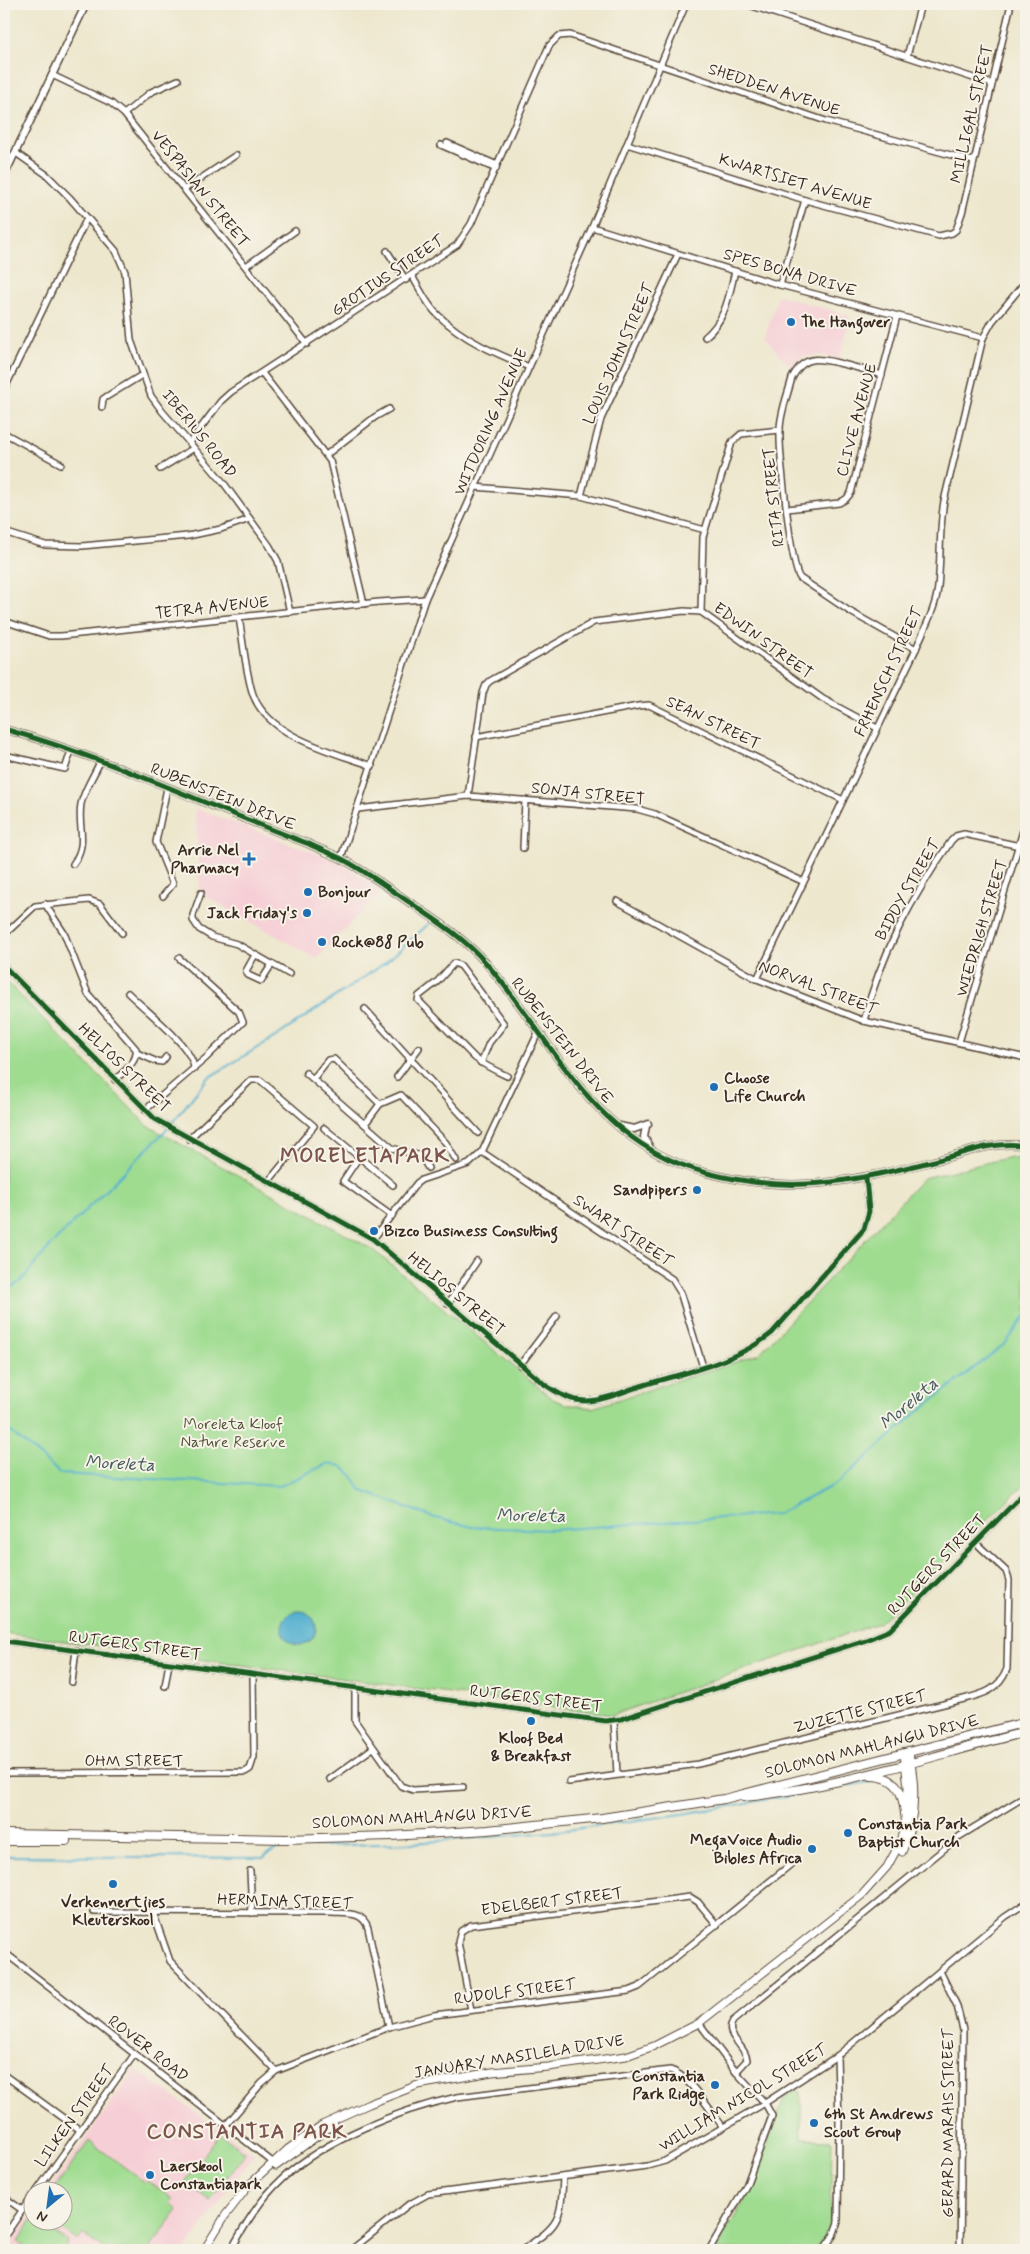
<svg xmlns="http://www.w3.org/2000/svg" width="1030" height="2254" viewBox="0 0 1030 2254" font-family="Mynerve,sans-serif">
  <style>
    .built { fill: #f6cfd6 }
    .green { fill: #9fdc90; stroke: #6d8357 }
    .water { fill: #51afcf; stroke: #466c76 }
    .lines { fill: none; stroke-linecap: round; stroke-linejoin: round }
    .stream { stroke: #51afcf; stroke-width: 2 }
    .minor-casing { stroke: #564638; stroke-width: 8 }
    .tertiary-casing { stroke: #564638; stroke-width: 9 }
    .secondary-casing { stroke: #564638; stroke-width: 9 }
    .primary-casing { stroke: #564638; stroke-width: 10 }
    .minor { stroke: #fff; stroke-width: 5 }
    .tertiary { stroke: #fff; stroke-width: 6 }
    .secondary { stroke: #fff; stroke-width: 7 }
    .primary { stroke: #fff; stroke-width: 8 }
    .cycleway-casing { stroke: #f7f3e8; stroke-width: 8 }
    .cycleway { stroke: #1b5e20; stroke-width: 5 }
    .poi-dot { fill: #1f6fb2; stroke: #f7f3e8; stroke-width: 2 }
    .labels { text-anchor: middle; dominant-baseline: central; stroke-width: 4; stroke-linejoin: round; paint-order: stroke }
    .street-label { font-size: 16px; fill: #3b2a1e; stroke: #f7f3e8 }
    .poi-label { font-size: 16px; font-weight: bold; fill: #3b2a1e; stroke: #f7f3e8; text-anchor: start }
    .park-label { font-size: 16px; fill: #54563a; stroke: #f7f3e8 }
    .water-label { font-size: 18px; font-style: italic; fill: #43595c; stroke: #f7f3e8 }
    .district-label { font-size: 21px; font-weight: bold; letter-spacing: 1px; fill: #7c564c; stroke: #f7f3e8 }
  </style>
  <rect width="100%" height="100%" fill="#f7f3e8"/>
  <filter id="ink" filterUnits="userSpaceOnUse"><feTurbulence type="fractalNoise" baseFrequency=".02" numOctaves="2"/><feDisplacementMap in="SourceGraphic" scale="10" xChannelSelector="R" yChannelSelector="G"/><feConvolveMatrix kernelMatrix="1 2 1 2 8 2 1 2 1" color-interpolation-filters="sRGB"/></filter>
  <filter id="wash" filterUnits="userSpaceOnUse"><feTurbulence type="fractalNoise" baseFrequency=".0096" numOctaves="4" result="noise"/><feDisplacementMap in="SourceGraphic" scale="20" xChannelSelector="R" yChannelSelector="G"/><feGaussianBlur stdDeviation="1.12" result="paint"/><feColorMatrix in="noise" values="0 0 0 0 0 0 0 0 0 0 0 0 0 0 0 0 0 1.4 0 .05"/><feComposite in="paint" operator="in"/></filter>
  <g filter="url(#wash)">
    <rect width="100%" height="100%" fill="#ede7cd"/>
    <g class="built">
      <polygon points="778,295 850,316 840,359 821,355 805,356 790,367 765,337"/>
      <polygon points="195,808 339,862 381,891 317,959 200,893"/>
      <polygon points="135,2069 254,2154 185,2250 12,2250 12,2241 32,2213 32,2222 62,2222 62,2192 48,2191"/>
    </g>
    <g class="green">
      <polygon points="4,979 148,1126 372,1249 553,1399 565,1404 592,1408 759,1354 923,1178 1011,1157 1026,1162 1026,1483 879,1623 612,1715 4,1633"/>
      <polygon points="795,2091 801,2092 801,2139 832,2140 830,2230 816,2250 715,2250 749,2193 784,2098"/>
      <polygon points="220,2134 245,2153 210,2201 185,2182"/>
      <polygon points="89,2141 146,2183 148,2181 173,2199 170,2203 178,2210 149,2250 106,2250 83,2234 78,2241 50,2222 62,2222 62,2192 53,2191"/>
      <polygon points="32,2220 38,2222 68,2242 63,2250 30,2250 18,2242"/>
    </g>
    <circle class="water" cx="299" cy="1628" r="17"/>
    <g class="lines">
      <g class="stream">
        <polyline points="4,1291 20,1282 52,1244 168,1128 208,1078 280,1034 385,963 433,920"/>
        <polyline points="4,1426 61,1474 280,1486 329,1463 341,1466 353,1476 360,1490 435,1518 473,1527 551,1530 777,1514 838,1483 920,1410 1006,1343 1026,1315"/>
        <polyline points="4,1856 263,1858 279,1847 413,1843 552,1832 682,1814 870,1782"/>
      </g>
    </g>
  </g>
  <g filter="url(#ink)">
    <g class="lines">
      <g class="minor-casing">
        <g id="minor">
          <polyline points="746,4 992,84"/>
          <polyline points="907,56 921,4"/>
          <polyline points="52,75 111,103 124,114 307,344"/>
          <polyline points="124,114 151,92 178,80"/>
          <polyline points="447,143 497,165"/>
          <polyline points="627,144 805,200 939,236 952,233 956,230 962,213 1011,4"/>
          <polyline points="441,145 496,169"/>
          <polyline points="16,153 47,175 69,197 116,251 125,272 131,340 151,396 162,411 223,482 269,545 278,561 290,612"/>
          <polyline points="185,189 236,155"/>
          <polyline points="592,227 780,285 983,338"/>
          <polyline points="387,251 406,280"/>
          <polyline points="246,266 295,231"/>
          <path d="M412,276C420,289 427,305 438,315C463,340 497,354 529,367"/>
          <polyline points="780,285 805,200"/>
          <path d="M705,337C726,320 729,295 735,271"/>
          <polyline points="262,373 330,461 364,604"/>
          <path d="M882,375C867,371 825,357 812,360C802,362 797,369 792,378C788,394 780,413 780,430C779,449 791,569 800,578L849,611L916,649"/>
          <polyline points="4,390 87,218"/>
          <polyline points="102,407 103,399 106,397 142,375"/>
          <polyline points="780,430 741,434 732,442 703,537 701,612 823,699 877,728"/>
          <polyline points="4,433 61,464"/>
          <polyline points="190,442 221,401 231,392 457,245 471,224 549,46 559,36 570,35 826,121 973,161"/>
          <polyline points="326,455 375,417 389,409"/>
          <polyline points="160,469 194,448"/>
          <polyline points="475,487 581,496 705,530"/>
          <polyline points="581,496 601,419 678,254"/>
          <polyline points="787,509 839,503 846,499 851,493 897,316"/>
          <polyline points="4,532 45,545 82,546 188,536 221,529 250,519"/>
          <path d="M239,618C243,639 246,678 254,697C271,738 334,752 372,766"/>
          <polyline points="4,621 49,636 61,636 379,602 425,599"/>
          <polyline points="476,737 638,706 649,705 843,800"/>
          <polyline points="4,755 65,769 71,751"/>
          <polyline points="468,796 483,693 486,685 490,681 594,622 684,611 701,612"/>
          <polyline points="358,809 468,796 637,809 655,814 802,881"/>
          <polyline points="523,848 525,800"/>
          <polyline points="341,858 425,599 592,227 686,4"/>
          <path d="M73,864C89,842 77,828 81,804C84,790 94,775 100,762"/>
          <polyline points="201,893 193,915 193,920 199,929 212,937 237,944 289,974"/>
          <polyline points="163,896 173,884 156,842 167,788"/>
          <polyline points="617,901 757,979 864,1021 1026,1058"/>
          <path d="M45,904L64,933L88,994L136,1049C138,1062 124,1071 115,1080"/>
          <polyline points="4,935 35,906 89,900 100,904 122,933"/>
          <polyline points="255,955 246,971 248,975 261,981 272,964"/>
          <path d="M4,966L155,1119L373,1239L544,1384C557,1393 570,1401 586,1401C604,1401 624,1391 641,1386C686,1372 735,1363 772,1333L864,1229L869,1211L866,1178"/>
          <path d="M757,979L916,649C924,629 936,608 938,587C941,558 939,530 944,501L983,338L992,322L1026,281"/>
          <path d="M128,993C144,1009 194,1047 194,1069"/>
          <polyline points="365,1009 478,1133"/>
          <path d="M864,1021C880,955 913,896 951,841L956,836L964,834L1020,846"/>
          <polyline points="959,1042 1026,821"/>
          <polyline points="137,1053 155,1061 162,1062 166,1057"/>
          <path d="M481,1063L489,1043L504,1024L461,966L454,963L437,982L419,996L418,1000L475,1058C485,1066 496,1071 507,1076"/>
          <polyline points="306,1073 392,1148 421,1156 428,1168"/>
          <polyline points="397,1077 419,1048"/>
          <polyline points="313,1079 328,1060 334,1059 380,1104"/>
          <polyline points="145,1110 206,1058 243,1022 239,1012 179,958"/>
          <polyline points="365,1124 380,1104 401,1095 446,1143 456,1160"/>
          <polyline points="324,1128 393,1185"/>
          <polyline points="189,1139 251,1080 260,1080 314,1126 268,1182"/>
          <polyline points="482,1152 672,1279 680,1292 703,1367"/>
          <polyline points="359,1157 343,1181 392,1216"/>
          <polyline points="373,1239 417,1183 421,1180 469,1164 482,1152 538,1033"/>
          <polyline points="448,1304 477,1261"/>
          <polyline points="520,1365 557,1316"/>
          <polyline points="4,1641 606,1721 621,1719 866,1640 890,1630 1026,1491"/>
          <polyline points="72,1682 76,1650"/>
          <polyline points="165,1686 169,1663"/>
          <polyline points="355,1687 355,1721 401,1786 413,1790 463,1787"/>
          <polyline points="614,1721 617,1774"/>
          <polyline points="4,1773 245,1772 250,1769 254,1757 253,1674"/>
          <polyline points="330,1779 373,1748"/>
          <path d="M569,1782L698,1764L964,1699C984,1694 999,1690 1007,1669L1009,1580L1006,1571L976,1543"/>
          <polyline points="250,1871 252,1913"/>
          <path d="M94,1912L332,1913C347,1914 363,1911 368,1928L389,2027"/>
          <polyline points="153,1912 170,1961 276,2071"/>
          <polyline points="4,1952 275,2164"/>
          <polyline points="940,1971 957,2006 963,2030 960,2250"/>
          <polyline points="471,2010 458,1942 461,1931 471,1925 690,1897 698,1902 717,1925"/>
          <polyline points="699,2023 736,2072 765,2103 772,2116 746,2186 709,2250"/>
          <path d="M736,2072L747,2060C746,2045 723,2036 733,2021L960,1836L1026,1796"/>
          <polyline points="4,2075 80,2130"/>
          <polyline points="226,2125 261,2084 276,2071 389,2027 434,2015 629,1991 639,1987 795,1861"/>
          <polyline points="36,2192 134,2055"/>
          <polyline points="4,2197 22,2210"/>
          <polyline points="4,2237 32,2196"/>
          <path d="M231,2250C245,2225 260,2199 282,2179C326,2138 400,2110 457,2097L670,2070C688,2074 711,2112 723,2127"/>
          <polyline points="351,2250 408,2205 428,2194 647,2166 665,2161 765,2103 837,2056 1005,1917 1026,1903"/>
          <path d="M522,2250C559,2225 561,2222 563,2177"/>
          <polyline points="823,2250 833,2236 838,2222 839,2123 837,2056"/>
        </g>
      </g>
      <g class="tertiary-casing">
        <g id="tertiary">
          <polyline points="4,176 86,4"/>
          <path d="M4,729C108,758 208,806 309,844C319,849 330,853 340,858C364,870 387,887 409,902C436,920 464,938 486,963C557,1044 592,1143 707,1173C791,1195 848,1182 930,1162C963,1154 993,1140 1026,1146"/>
          <polyline points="619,1126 634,1129 648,1124"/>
          <polyline points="646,1126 644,1137 650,1148"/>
        </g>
      </g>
      <g class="secondary-casing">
        <g id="secondary">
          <path d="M902,1852C916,1821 916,1785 909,1753"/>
          <polyline points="276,2166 334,2124"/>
          <polyline points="204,2250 225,2216 249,2185 288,2149 322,2125 369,2104 418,2085 492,2072 548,2067 626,2056 654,2046 699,2023 862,1895 887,1867 899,1845 906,1821 908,1787 904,1754"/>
        </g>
      </g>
      <g class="primary-casing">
        <g id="primary">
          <path d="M871,1776C902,1777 903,1796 906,1821"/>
          <path d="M743,1797C840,1788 933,1755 1026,1732"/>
          <polyline points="4,1834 285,1839 391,1836 488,1830 602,1818 724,1799 1026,1722"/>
          <polyline points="4,1841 66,1841"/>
        </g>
      </g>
      <use href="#minor" class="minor"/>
      <use href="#tertiary" class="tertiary"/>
      <use href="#secondary" class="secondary"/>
      <use href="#primary" class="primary"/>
      <g class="cycleway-casing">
        <g id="cycleway">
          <path d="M4,729C108,758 208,806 309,844C319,849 330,853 340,858C364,870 387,887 409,902C436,920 464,938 486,963C557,1044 592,1143 707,1173C791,1195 848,1182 930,1162C963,1154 993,1140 1026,1146"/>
          <path d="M4,966L155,1119L373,1239L544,1384C557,1393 570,1401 586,1401C604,1401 624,1391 641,1386C686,1372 735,1363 772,1333L864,1229L869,1211L866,1178"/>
          <polyline points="4,1641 606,1721 621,1719 866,1640 890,1630 1026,1491"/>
        </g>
      </g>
      <use href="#cycleway" class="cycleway"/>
    </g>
  </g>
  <g class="poi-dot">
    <circle cx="791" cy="322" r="5"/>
    <path d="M246.5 851.5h5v5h5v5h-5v5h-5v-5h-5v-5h5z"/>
    <circle cx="308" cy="892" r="5"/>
    <circle cx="307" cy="913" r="5"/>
    <circle cx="322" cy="942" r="5"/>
    <circle cx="714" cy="1087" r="5"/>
    <circle cx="697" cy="1190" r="5"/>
    <circle cx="374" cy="1231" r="5"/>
    <circle cx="531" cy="1721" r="5"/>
    <circle cx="848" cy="1833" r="5"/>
    <circle cx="812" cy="1849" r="5"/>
    <circle cx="113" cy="1884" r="5"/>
    <circle cx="715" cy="2085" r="5"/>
    <circle cx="814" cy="2123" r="5"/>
    <circle cx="150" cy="2175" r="5"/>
  </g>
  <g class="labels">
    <g class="street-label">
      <text transform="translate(774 90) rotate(18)">SHEDDEN AVENUE</text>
      <text transform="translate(972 114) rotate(-77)">MILLIGAL STREET</text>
      <text transform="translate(795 182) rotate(17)">KWARTSIET AVENUE</text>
      <text transform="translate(200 189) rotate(51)">VESPASIAN STREET</text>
      <text transform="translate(790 273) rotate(16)">SPES BONA DRIVE</text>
      <text transform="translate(388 276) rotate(-34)">GROTIUS STREET</text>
      <text transform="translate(619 354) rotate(-66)">LOUIS JOHN STREET</text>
      <text transform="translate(857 420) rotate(-75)">CLIVE AVENUE</text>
      <text transform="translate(491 422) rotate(-66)">WITDORING AVENUE</text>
      <text transform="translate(199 434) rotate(51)">IBERIUS ROAD</text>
      <text transform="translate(774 497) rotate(-96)">RITA STREET</text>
      <text transform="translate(212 608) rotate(-6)">TETRA AVENUE</text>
      <text transform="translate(763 641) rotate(36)">EDWIN STREET</text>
      <text transform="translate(889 672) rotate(-65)">FRHENSCH STREET</text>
      <text transform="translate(713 723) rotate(26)">SEAN STREET</text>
      <text transform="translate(588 794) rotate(6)">SONJA STREET</text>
      <text transform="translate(223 797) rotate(22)">RUBENSTEIN DRIVE</text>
      <text transform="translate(908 890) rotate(-60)">BIDDY STREET</text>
      <text transform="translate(982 928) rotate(-73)">WIEDRIGH STREET</text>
      <text transform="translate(818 988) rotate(21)">NORVAL STREET</text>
      <text transform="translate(562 1041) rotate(52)">RUBENSTEIN DRIVE</text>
      <text transform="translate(124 1068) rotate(44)">HELIOS STREET</text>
      <text transform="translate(623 1231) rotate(34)">SWART STREET</text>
      <text transform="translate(456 1294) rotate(40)">HELIOS STREET</text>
      <text transform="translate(937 1565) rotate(-46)">RUTGERS STREET</text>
      <text transform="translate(135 1646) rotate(8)">RUTGERS STREET</text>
      <text transform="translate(536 1699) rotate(7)">RUTGERS STREET</text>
      <text transform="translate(860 1712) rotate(-14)">ZUZETTE STREET</text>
      <text transform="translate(872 1747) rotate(-14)">SOLOMON MAHLANGU DRIVE</text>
      <text x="134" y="1761">OHM STREET</text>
      <text transform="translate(422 1818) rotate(-3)">SOLOMON MAHLANGU DRIVE</text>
      <text transform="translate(285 1902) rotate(2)">HERMINA STREET</text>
      <text transform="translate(552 1902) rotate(-7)">EDELBERT STREET</text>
      <text transform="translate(515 1992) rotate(-7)">RUDOLF STREET</text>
      <text transform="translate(148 2049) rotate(38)">ROVER ROAD</text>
      <text transform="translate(519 2057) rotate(-9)">JANUARY MASILELA DRIVE</text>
      <text transform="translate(743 2098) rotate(-31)">WILLIAM NICOL STREET</text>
      <text transform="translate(75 2116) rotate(-54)">LILKEN STREET</text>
      <text transform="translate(948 2123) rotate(-90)">GERARD MARAIS STREET</text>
    </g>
    <g class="poi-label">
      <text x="801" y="322">The Hangover</text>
      <text x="239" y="850" text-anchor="end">Arrie Nel<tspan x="239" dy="18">Pharmacy</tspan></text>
      <text x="318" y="892">Bonjour</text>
      <text x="297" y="913" text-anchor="end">Jack Friday's</text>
      <text x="332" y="942">Rock@88 Pub</text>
      <text x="724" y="1078">Choose<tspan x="724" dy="18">Life Church</tspan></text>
      <text x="687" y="1190" text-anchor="end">Sandpipers</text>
      <text x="384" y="1231">Bizco Business Consulting</text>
      <text x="531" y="1738" text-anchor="middle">Kloof Bed<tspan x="531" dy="18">&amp; Breakfast</tspan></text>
      <text x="858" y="1824">Constantia Park<tspan x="858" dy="18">Baptist Church</tspan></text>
      <text x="802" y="1840" text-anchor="end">MegaVoice Audio<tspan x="802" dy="18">Bibles Africa</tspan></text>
      <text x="113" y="1902" text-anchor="middle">Verkennertjies<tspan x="113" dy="18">Kleuterskool</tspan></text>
      <text x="705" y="2076" text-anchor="end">Constantia<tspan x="705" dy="18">Park Ridge</tspan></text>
      <text x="824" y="2114">6th St Andrews<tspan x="824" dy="18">Scout Group</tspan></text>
      <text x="160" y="2166">Laerskool<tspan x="160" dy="18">Constantiapark</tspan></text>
    </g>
    <g class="park-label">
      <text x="233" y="1424">Moreleta Kloof<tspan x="233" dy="18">Nature Reserve</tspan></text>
    </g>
    <g class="water-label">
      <text transform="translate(909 1404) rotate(-40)">Moreleta</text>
      <text transform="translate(120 1464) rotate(3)">Moreleta</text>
      <text transform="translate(531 1516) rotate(1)">Moreleta</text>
    </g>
    <g class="district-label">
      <text x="365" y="1156">MORELETAPARK</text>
      <text x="247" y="2132">CONSTANTIA PARK</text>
    </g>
  </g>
  <rect width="1030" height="2254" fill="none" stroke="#f7f3e8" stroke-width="20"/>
  <g transform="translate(48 2206) rotate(209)"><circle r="24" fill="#f7f3e8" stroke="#aca397"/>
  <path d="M0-4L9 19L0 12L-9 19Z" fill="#1f6fb2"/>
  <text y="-8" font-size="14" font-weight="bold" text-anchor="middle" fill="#3b2a1e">N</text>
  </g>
</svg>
